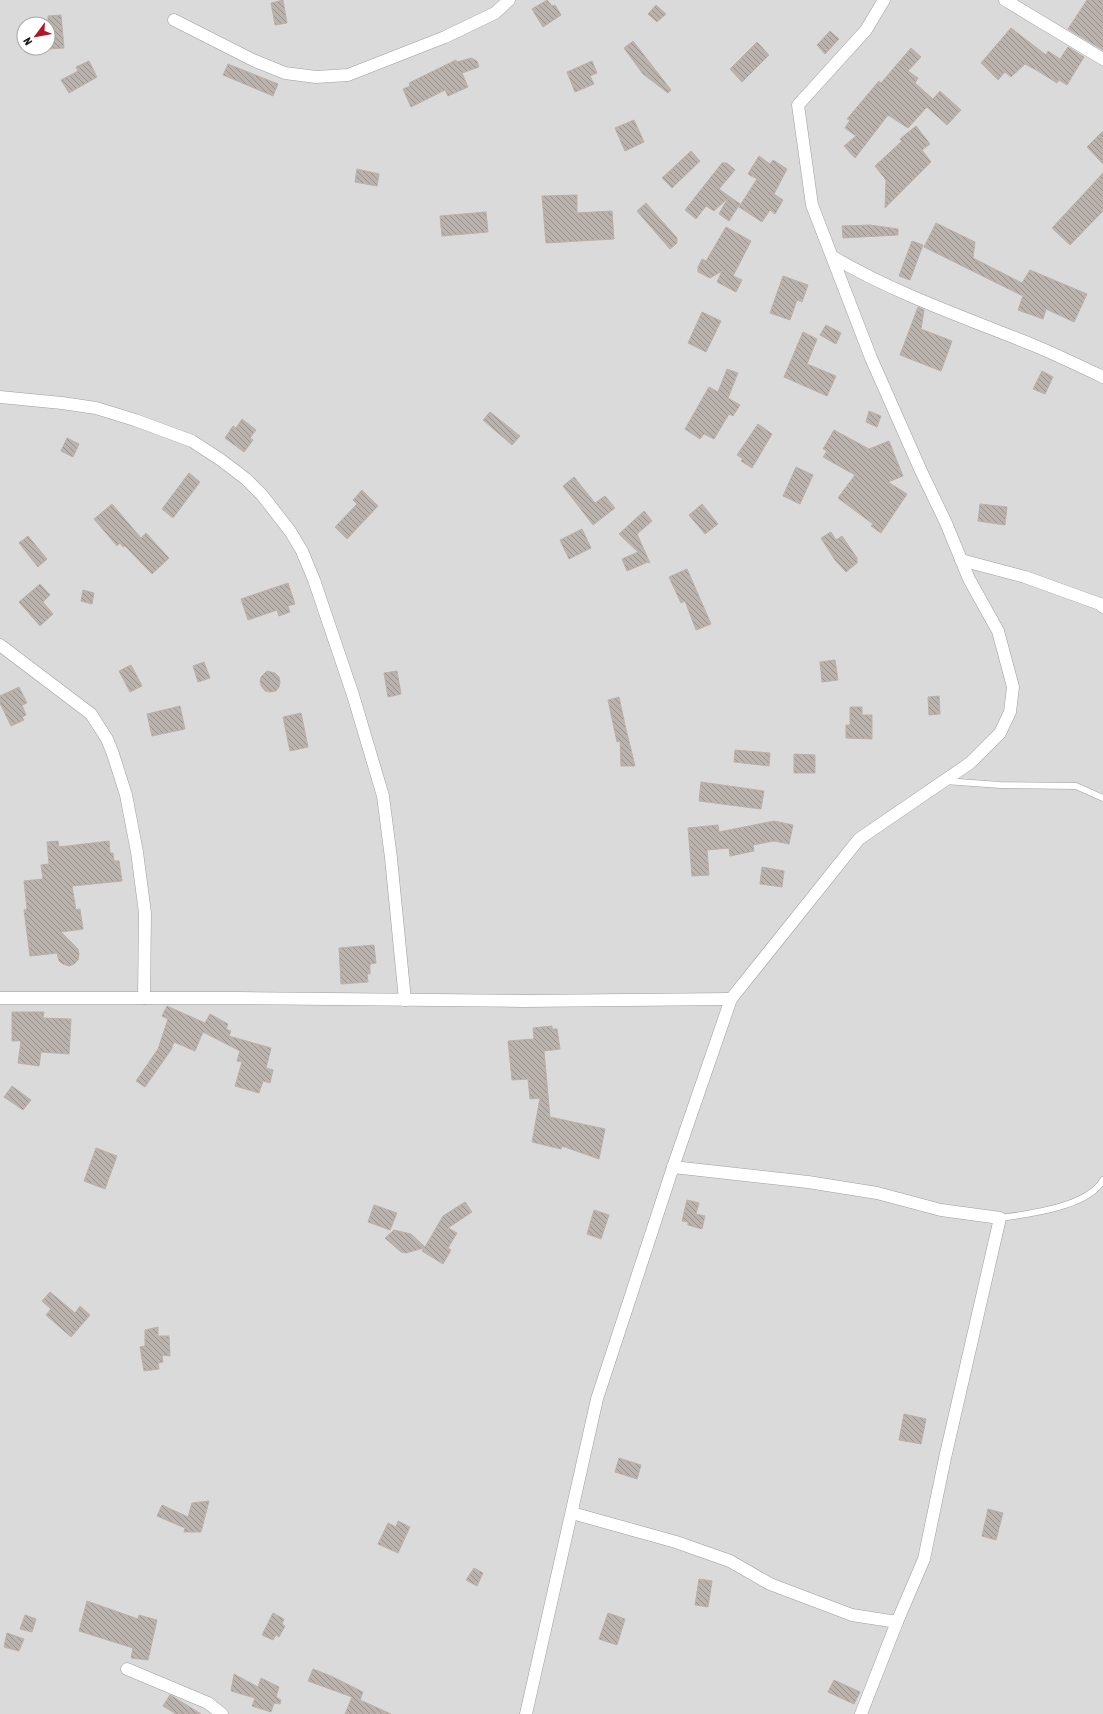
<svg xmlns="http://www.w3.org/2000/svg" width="1103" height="1714" viewBox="0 0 1103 1714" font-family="'Asap Condensed',sans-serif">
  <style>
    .residential { fill: #dbdada; fill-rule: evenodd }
    .building { fill: url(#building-back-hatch); stroke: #bdafa8 }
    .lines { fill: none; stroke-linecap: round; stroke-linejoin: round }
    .lane-casing { stroke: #9e9e9e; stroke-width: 7 }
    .street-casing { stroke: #9e9e9e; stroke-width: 13 }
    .lane { stroke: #fff; stroke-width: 6 }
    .street { stroke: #fff; stroke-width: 12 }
  </style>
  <defs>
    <pattern id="building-back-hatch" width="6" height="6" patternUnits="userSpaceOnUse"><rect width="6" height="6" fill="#bab2ad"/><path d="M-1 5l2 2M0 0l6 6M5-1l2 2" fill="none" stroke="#97908c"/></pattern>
  </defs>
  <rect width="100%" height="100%" fill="#ede9e4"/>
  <path class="residential" d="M0,0H1103V1714H0ZM24,24H48V48H24Z"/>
  <g class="building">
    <polygon points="283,0 287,23 275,25 271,3"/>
    <polygon points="547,0 552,6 555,5 561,15 543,27 532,9"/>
    <polygon points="1087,0 1103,0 1103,50 1068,29"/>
    <polygon points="656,5 666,14 657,22 648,14"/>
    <polygon points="61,15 64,48 48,49 48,16"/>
    <polygon points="1011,28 1046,55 1048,51 1060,59 1068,47 1084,57 1067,85 1059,80 1057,83 1038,71 1025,64 1011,77 1005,72 998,80 981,63"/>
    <polygon points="830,31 839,39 825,54 817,45"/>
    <polygon points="633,41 671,90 668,93 643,74 624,48"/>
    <polygon points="757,42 769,55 742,82 730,69"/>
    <polygon points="911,48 921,57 908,71 918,78 915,83 933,99 940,91 961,110 947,125 927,107 908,128 888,115 855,158 844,146 856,136 845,128 850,120 847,119 879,81 881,83"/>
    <polygon points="471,58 477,61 479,67 462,73 468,87 448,96 445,90 411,107 403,89 410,86 409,83 456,60 457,62"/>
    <polygon points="89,61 97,77 69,93 61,80 78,71 76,67"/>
    <polygon points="592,61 597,73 590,76 594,84 575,92 567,72"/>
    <polygon points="228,64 278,84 273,96 223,75"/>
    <polygon points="634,120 644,142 625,151 615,128"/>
    <polygon points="916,126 930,144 922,150 931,162 885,208 886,180 875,166 902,141 900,139"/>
    <polygon points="1103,131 1103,164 1087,147"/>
    <polygon points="691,151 700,161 672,188 662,178"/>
    <polygon points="759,156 770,164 773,160 787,169 774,194 783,200 775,214 770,210 762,222 739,207 757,179 748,174"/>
    <polygon points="722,163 727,163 735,170 719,189 740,204 729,221 719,214 728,198 714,211 706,206 696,219 685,210"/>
    <polygon points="357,169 379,174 377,186 355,182"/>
    <polygon points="1103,173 1103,211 1070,245 1052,228"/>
    <polygon points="577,195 577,213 612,211 614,239 546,243 542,196"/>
    <polygon points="646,203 677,238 677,243 670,249 637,211"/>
    <polygon points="486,212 488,232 442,236 440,216"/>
    <polygon points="936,223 975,242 973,258 1022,283 1030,270 1087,294 1074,322 1046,309 1043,319 1018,310 1023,296 924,247"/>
    <polygon points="870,225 898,229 898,235 843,238 842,226"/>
    <polygon points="726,227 751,241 733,276 742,280 736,292 717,282 722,271 710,278 698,272 698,267 702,259 706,261"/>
    <polygon points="912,241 923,245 910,280 899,276"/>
    <polygon points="783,276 808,285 802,302 797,300 790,320 770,313"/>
    <polygon points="918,307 924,310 921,329 952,341 941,371 900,355"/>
    <polygon points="702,312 721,321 706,352 688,343"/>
    <polygon points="826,325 841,333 836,344 820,335"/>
    <polygon points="803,332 817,339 807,364 836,376 827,396 784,377"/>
    <polygon points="727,369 738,373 728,398 740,405 733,416 729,414 714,439 704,434 700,439 685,429 709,387 718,392"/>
    <polygon points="1042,371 1053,377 1045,394 1033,389"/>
    <polygon points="869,411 881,416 877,427 866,422"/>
    <polygon points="490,412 520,436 512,445 483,420"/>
    <polygon points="242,419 256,430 250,438 253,440 244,452 225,438 233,426 236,428"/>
    <polygon points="758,424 772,434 752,468 741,461 743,459 737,455"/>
    <polygon points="834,430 869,449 889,441 903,476 888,482 907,494 881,533 871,526 873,524 838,498 855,475 823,457 827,451 823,449"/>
    <polygon points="67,438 79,444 73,457 61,451"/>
    <polygon points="796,467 813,475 800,504 783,496"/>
    <polygon points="189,473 200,482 173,518 162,509"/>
    <polygon points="574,477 595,503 605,496 615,508 593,525 563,486"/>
    <polygon points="362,490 378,506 347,539 335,527 357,504 353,500"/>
    <polygon points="112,504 141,538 146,533 169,558 152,574 125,546 123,547 120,543 117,546 94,519"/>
    <polygon points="702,504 718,524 705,534 689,515"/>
    <polygon points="980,504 1007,507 1005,525 978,521"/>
    <polygon points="644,511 652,521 637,534 650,563 648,562 627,571 622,559 638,552 619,534"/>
    <polygon points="582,529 591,548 569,559 560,540"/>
    <polygon points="831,532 836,540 842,536 857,558 857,563 846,572 835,560 821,538"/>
    <polygon points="28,536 47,559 38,567 19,543"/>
    <polygon points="687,569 711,624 696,630 685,601 681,603 669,577"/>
    <polygon points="288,583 295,604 288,606 290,612 279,616 277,610 248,620 241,599"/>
    <polygon points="40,584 50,595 43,602 53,614 40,626 19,602"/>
    <polygon points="83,590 94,593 92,604 81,601"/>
    <polygon points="835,660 838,680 822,682 820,662"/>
    <polygon points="204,662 210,678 198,682 193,666"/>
    <polygon points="131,665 142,686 130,692 119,671"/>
    <polygon points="267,671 275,673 279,677 280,682 279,687 276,691 271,692 265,691 262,687 260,682 261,677"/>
    <polygon points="397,671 401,694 388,697 384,673"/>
    <polygon points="19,687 27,703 22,705 26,715 22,717 24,720 11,726 0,703 0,696"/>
    <polygon points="939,696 940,714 929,715 928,697"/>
    <polygon points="619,697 625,725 635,766 621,766 620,741 617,742 608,700"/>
    <polygon points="180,706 185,729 152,736 147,714"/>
    <polygon points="850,707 862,707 862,715 872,715 872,739 846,738 846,725 850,725"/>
    <polygon points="301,713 308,747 290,751 283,717"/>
    <polygon points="735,750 770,753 769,766 734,762"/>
    <polygon points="794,754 815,755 815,773 794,773"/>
    <polygon points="701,782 764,791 761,809 699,801"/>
    <polygon points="774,821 793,825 789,844 774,841 753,845 754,851 730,856 729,848 707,850 709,875 692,876 688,828 718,825 719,832"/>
    <polygon points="58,841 59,847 109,841 110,853 113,853 114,861 119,861 122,881 72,886 76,910 80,909 83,929 61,932 78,949 79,954 78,960 74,964 69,966 63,964 59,961 57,953 30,956 24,910 27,909 24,881 43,879 41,865 49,864 47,842"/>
    <polygon points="762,867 784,871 782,887 760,884"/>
    <polygon points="374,945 376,963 370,964 370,974 367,974 368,982 341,984 339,948"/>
    <polygon points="167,1006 205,1023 210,1014 228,1024 226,1029 231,1031 229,1036 271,1048 266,1068 273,1070 270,1083 263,1081 259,1093 235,1086 242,1062 237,1061 240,1051 203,1032 195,1051 174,1042 171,1050 145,1087 136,1081 158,1049 168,1019 162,1016"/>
    <polygon points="12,1012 44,1012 43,1018 71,1019 69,1054 41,1052 39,1066 18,1063 21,1041 12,1041"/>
    <polygon points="552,1026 552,1029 557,1029 560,1049 544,1051 550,1117 605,1129 599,1159 562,1146 561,1149 532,1142 540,1098 530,1099 528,1079 512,1080 508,1041 534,1039 533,1028"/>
    <polygon points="12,1086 31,1100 23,1110 4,1097"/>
    <polygon points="96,1148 117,1156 105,1189 84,1181"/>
    <polygon points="687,1200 699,1203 696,1214 705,1216 702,1229 688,1225 688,1222 682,1221"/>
    <polygon points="465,1202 472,1212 448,1228 457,1233 448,1248 451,1250 443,1264 422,1251 424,1248 406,1253 401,1252 385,1238 394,1230 411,1234 425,1247 443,1216"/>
    <polygon points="374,1205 397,1213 390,1230 368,1222"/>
    <polygon points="594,1210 609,1215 601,1239 587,1234"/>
    <polygon points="50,1292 75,1313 80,1306 90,1315 71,1337 46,1315 51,1309 42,1301"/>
    <polygon points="158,1327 158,1336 169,1336 170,1356 162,1355 163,1362 158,1363 159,1369 144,1371 140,1347 145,1346 145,1330"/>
    <polygon points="904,1414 926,1419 921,1444 899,1440"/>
    <polygon points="619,1458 641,1465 637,1479 615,1472"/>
    <polygon points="209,1501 201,1532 184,1532 185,1528 157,1516 162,1505 188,1517 192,1503"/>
    <polygon points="988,1509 1003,1513 996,1540 982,1536"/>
    <polygon points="398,1521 410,1527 398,1553 378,1544 388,1523 396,1527"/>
    <polygon points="474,1568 483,1573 477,1586 466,1580"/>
    <polygon points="699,1579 712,1581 708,1607 695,1605"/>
    <polygon points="87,1601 138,1619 139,1615 157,1620 148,1660 131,1658 133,1648 79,1631"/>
    <polygon points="273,1613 284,1619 282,1624 285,1626 279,1637 276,1635 273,1640 262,1635"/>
    <polygon points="608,1613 625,1619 617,1645 599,1639"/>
    <polygon points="25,1615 36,1619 32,1632 20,1629"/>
    <polygon points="7,1633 24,1639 19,1651 4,1647"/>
    <polygon points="313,1669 331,1676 363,1692 360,1700 391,1714 345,1714 352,1697 308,1681"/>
    <polygon points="234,1674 258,1687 261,1678 279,1687 276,1697 281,1700 280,1704 274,1703 271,1712 252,1706 255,1698 231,1691"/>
    <polygon points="834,1680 860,1692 854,1704 828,1692"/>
    <polygon points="170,1695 172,1696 201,1714 176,1714 163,1706"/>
  </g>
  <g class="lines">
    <g class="lane-casing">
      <g id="lane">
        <polyline points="945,781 1000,785 1076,786 1103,798"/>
        <path d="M1000,1218C1029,1214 1088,1207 1103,1180"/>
      </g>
    </g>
    <g class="street-casing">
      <g id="street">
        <polyline points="1005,0 1103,59"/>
        <polyline points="174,20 253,60 285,73 316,77 348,75 445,37 495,13 509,0"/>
        <path d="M833,257C896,294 966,318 1033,345C1057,355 1080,366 1103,377"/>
        <polyline points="0,397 62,403 96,408 135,420 192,441 221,460 246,479 262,495 290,531 302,551 314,580 353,695 383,796 391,858 405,1000"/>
        <polyline points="961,560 1025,577 1100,604 1103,607"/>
        <polyline points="0,645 91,714 107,739 113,754 126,795 137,852 145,913 144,998"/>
        <polyline points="0,998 239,998 523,1001 731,999"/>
        <polyline points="673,1167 808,1182 877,1193 941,1210 1000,1218 945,1458 924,1559 897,1622 861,1714"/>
        <polyline points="572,1513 676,1542 730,1561 770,1584 852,1615 897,1622"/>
        <polyline points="127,1669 208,1703 222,1714"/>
        <polyline points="526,1714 597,1399 673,1167 731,999 859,839 970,763 1000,733 1010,712 1013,687 998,631 969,579 946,523 921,471 871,358 812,205 798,105 866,30 884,0"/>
      </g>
    </g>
    <use href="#lane" class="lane"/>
    <use href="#street" class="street"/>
  </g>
  <g transform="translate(36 36) rotate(238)"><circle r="19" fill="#ffffff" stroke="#a5a5a5"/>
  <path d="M0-3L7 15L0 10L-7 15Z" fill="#b51424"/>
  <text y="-6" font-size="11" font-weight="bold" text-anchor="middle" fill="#1d1d1d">N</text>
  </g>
</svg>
